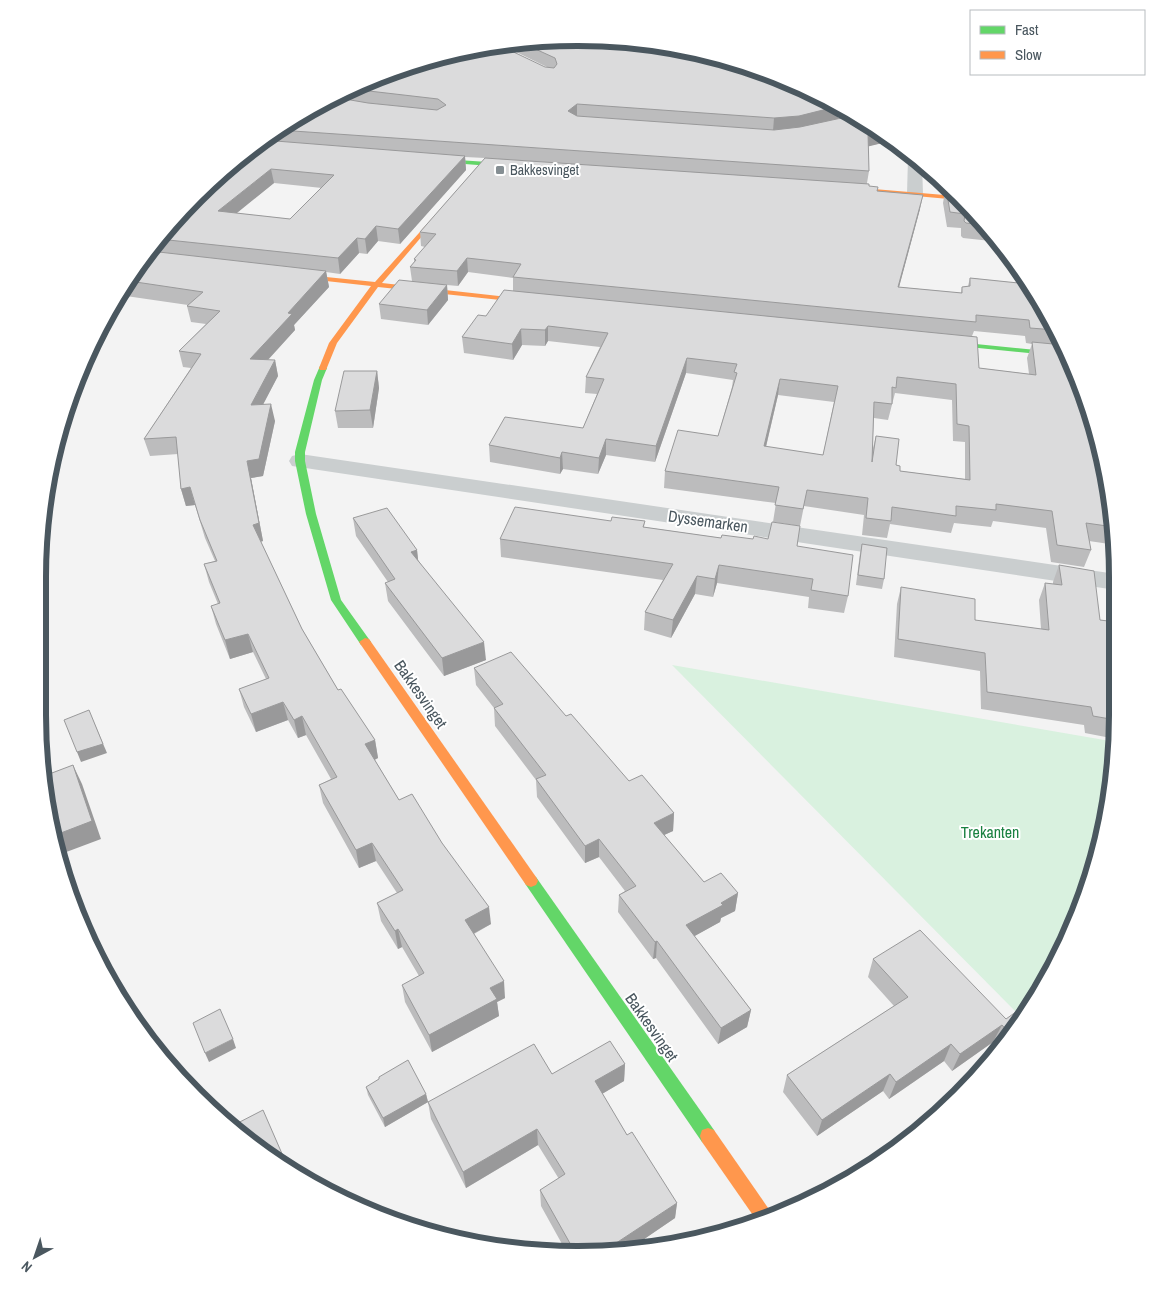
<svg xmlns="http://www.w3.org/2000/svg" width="1155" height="1292" viewBox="0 0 1155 1292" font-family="'Archivo Narrow',sans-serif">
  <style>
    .green { fill: #d9f1df }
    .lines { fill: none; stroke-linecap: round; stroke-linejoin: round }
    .street { fill: #cacecf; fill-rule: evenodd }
    .fast { fill: #63d668; fill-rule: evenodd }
    .slow { fill: #ff974d; fill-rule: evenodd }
    .wall { fill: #bcbcbd; fill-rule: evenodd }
    .shaded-wall { fill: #99999a }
    .building { fill: #dbdbdc; stroke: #99999a; fill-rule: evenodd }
    .poi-dot { fill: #858e93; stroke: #fff; stroke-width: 2 }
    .labels { text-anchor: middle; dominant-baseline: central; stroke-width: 4; stroke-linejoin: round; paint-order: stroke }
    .far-poi-label { font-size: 14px; fill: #4a575f; stroke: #fff; text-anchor: start }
    .street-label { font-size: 16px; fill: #4a575f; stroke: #fff }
    .park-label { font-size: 16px; fill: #1a8141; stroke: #fff }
    .rim { fill: none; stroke: #4a575f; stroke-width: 6 }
  </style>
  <rect width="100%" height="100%" fill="#f3f3f3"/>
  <polygon class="green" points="672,665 1116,742 1099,855 1062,953 1022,1018"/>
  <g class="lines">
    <g class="street">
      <polygon points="805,94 850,112 872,127 863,127 800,101 798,98"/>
      <polygon points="910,155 922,164 923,194 921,197 909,197 907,194 908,158"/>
      <polygon points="300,454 1116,574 1116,590 292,466 289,461 292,456"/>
    </g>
    <g class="fast">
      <polygon points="428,158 518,164 521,166 518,168 426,161 426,159"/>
      <polygon points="936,340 1066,353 1069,357 939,344 936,344"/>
      <polygon points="320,366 323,366 327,368 322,380 305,452 305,461 316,514 341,600 371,642 365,646 361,645 331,600 306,514 295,461 295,452 314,380"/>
      <polygon points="531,875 536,877 714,1130 716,1136 714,1142 708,1144 702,1142 526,885 524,881 526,877"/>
    </g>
    <g class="slow">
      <polygon points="862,188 956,196 960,200 860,191 859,190"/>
      <polygon points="445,204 447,205 447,207 382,283 536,300 540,302 539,304 378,287 337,343 326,370 320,370 319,368 329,343 371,286 290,277 286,275 287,273 375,282"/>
      <polygon points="365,638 369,639 536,877 538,881 536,885 531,887 526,885 361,645 359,642"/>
      <polygon points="708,1128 714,1130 773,1215 757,1221 702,1142 700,1136 702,1130"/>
    </g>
  </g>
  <g class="wall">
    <path d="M542,39L751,66L840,106L838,119L826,122L855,115L891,141L868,146L869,171L867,183L869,186L877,191L920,209L899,287L961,293L962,287L968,286L970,278L1028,284L1062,339L1099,438L1116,545L1089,541L1091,550L1084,567L1051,562L1046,528L993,521L991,527L954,523L951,533L890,524L887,538L862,535L864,515L804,506L800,526L773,522L776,503L664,488L665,471L718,436L732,387L733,380L686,373L655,462L606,455L598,474L563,469L560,474L490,462L489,445L583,428L597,394L585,393L586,377L600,347L548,341L545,346L522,345L513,360L464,353L462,337L486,316L513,291V278L468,272L458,286L447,285L448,300L428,325L381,319L379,304L412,281L410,267L414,262V259L425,247L421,246L420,232L485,158L465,157L466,170L400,244L378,241L367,254L359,253L340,274L326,272L329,287L294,325L295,330L268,360H275L278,376L263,404L275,421L263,476L251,478L263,541L261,542L302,629L338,690L375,740L378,758L375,760L399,800L491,924L474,934L505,998L497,1002L499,1016L432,1052L405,1002L402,985L419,976L402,947L398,949L381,921L377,903L397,893L376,861L359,868L323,803L319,785L331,779L306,735L298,738L288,720L256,732L244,707L239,689L266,679L253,652L230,659L216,624L211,606L218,604L209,582L204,564L215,561L205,538L195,505L186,506L181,489L178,454L150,456L144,439L191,368L183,367L179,351L206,324L191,322L187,306L188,305L119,295L172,221L249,149L339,93L438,56L549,68L502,45ZM274,183L322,188L290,219L236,213ZM974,331L1025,336L1026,343L1032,344L1027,358L1029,374L979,368L972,336ZM895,393L952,400L953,441L965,442V479L900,471L876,436L872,452L874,418L888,420ZM778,395L834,402L823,455L766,447Z"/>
    <polygon points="938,176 1000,242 963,238 961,236 961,228 947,227 943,203 945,191 940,190"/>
    <polygon points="377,371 379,388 373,428 338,428 335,411"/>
    <polygon points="353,518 417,550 418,560 486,660 444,676 388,601 385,583 388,582 356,536"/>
    <polygon points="611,521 645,521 644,527 721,538 797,546 848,596 844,613 808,608 809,597 717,583 713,597 695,594 671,638 644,630 645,612 663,580 501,557 500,539"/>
    <polygon points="862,544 884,579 882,589 856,585 860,553"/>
    <polygon points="1059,565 1100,620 1116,622 1116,739 1085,733 1084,725 981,709 980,671 894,657 897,604 901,587 975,620 1041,629 1039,600 1045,583 1053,584 1053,582"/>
    <polygon points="474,668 566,716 629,781 674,813 673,831 664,835 704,882 738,893 735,911 721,918 720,922 694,936 751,1010 747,1027 718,1044 656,958 653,959 618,912 619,895 625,891 599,857 585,863 537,797 536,780 495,726 494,708 476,685"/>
    <polygon points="873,959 1006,1019 1029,1006 1006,1043 1000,1050 993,1042 952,1071 944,1061 889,1099 883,1091 817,1136 783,1092 787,1075 894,1006 868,977"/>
    <polygon points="625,1064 624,1081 602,1094 627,1135 677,1203 675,1218 631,1248 578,1254 567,1253 541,1206 540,1190 559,1179 538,1145 466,1188 431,1119 428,1102 385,1127 368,1095 366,1087 426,1094 428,1102 552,1074"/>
  </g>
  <g class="shaded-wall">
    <polygon points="749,66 757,69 757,71 752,72"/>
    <polygon points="577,104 577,117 568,111"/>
    <polygon points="839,106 840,106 838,119 798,129 773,131 774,118"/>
    <polygon points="877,131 891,141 866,147 868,133"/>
    <polygon points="465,156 466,170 400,244 398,229"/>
    <polygon points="271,169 274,183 221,226 218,211"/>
    <polygon points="923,195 920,209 895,302 898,287"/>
    <polygon points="376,226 378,241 367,254 365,239"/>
    <polygon points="357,238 359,253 340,274 338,258"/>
    <polygon points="467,258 468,272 458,286 457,271"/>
    <polygon points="326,271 329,287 294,325 295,330 254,375 250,359 288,313"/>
    <polygon points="447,285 448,300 428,325 427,310"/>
    <polygon points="548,326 548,341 545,346 545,330"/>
    <polygon points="521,329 522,345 513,360 512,344"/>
    <polygon points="687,358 686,373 655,462 656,446"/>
    <polygon points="275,360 278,376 254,422 251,405"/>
    <polygon points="377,371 379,388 373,428 370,410"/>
    <polygon points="780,379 778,395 762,463 764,446"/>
    <polygon points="271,404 275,421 263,476 251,478 263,541 258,542 253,525 247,461"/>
    <polygon points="606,439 606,455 598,474 599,458"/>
    <polygon points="562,452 563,469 560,474 560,458"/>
    <polygon points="190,487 195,505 186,506 181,489"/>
    <polygon points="417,550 419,568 411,552"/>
    <polygon points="719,565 717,583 713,597 715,579"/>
    <polygon points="697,576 695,594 671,638 673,620"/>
    <polygon points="248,634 253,652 230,659 225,640"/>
    <polygon points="484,642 486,660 444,676 442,658"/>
    <polygon points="283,702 288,720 256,732 251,714"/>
    <polygon points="302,716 306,735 298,738 294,720"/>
    <polygon points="93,720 107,753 81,762 77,752"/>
    <polygon points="375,740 378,758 369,762 365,744"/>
    <polygon points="73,765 82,784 101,839 61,854 58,850 53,836"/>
    <polygon points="674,813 673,831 653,840 654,823"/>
    <polygon points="599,839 599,857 585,863 585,846"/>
    <polygon points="372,843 376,861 359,868 356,850"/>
    <polygon points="738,893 735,911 721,918 720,922 684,942 686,925 721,903"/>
    <polygon points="489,907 491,924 467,937 465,920"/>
    <polygon points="398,929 402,947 398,949 395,931"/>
    <polygon points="657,941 656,958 653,959 655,942"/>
    <polygon points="504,981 505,998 497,1002 499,1016 432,1052 429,1035 490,988"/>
    <polygon points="751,1010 747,1027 718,1044 721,1028"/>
    <polygon points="1002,1025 993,1042 952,1071 960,1054"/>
    <polygon points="233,1039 236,1048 209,1062 205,1053"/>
    <polygon points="951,1044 944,1061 889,1099 896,1082"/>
    <polygon points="625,1064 624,1081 595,1098 595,1081"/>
    <polygon points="890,1074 883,1091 817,1136 822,1120"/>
    <polygon points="426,1094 428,1102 385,1127 383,1118"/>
    <polygon points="537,1129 538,1145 466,1188 463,1172"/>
    <polygon points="283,1156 288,1167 277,1160"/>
    <polygon points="677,1203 675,1218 631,1248 604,1251"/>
  </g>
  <g class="building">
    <polygon points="542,39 648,42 751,66 752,69 839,106 799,116 774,118 577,104 568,111 577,116 774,130 800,127 855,115 877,131 868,133 869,171 279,130 333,97 368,103 437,110 446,105 438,99 369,91 351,88 438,56 501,46 545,67 554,68 557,64 555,58 520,42"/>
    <path d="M263,140L465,156L398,229L376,226L365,239L357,238L338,258L159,239L172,221L249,149ZM271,169L334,175L290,219L218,211Z"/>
    <polygon points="485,158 869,184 869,186 878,187 877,191 923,195 898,287 962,293 962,287 970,286 970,278 1028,284 1056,330 1030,328 1029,320 976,315 976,322 513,277 521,264 467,258 457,271 410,267 416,260 414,259 436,234 420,232"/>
    <polygon points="946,188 949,188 984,225 966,223 964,221 965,214 950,212"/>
    <polygon points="150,251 326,271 288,313 292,314 250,359 275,360 251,405 271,404 259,459 247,461 259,523 253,525 302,629 338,690 341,689 375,740 365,744 399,800 412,794 442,843 489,907 465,920 504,981 490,988 497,999 429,1035 402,985 424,973 398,929 395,931 377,903 403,890 372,843 356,850 319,785 337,777 302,716 294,720 283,702 251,714 239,689 269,678 248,634 225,640 211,606 220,603 204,564 217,561 200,520 190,487 181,489 176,437 144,439 201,354 179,351 220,311 187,306 203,292 129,281"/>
    <polygon points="399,280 447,285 427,310 379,304"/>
    <path d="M504,290L977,337L979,368L1036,375L1032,342L1064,345L1099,438L1114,527L1086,523L1091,550L1057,545L1052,511L996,504V510L956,506V516L892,507L891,521L866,518L868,498L807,490L803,509L775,505L779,487L665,471L678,430L718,436L737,373L734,372L737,364L687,358L656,446L606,439L599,458L562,452L560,458L489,445L505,417L583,428L604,379L586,377L608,333L548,326L545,330L521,329L512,344L462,337L478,315L486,316ZM897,377L956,384L957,424L969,426L970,480L900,471V466L896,465L899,439L876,436L872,462L874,402L892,404V387L896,388ZM780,379L838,386L823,455L764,446Z"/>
    <polygon points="344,371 377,371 370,410 335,411"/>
    <polygon points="515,507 611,521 612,517 645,521 643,527 721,538 722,535 753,539 754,536 768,539 772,522 800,526 797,546 853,555 848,596 811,590 813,579 719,565 715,579 697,576 673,620 645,612 673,564 500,539"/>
    <polygon points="387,508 417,550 411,552 484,642 442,658 385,583 395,579 353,518"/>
    <polygon points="862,544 887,548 884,579 858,575"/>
    <polygon points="1059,565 1094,571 1100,620 1116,622 1116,720 1093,716 1091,707 987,692 985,653 898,639 901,587 975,599 975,620 1049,630 1045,583 1062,585"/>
    <polygon points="511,652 566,716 571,714 629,781 642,775 674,813 654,823 704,882 721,873 738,893 721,903 723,905 686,925 751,1010 721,1028 657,941 655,942 619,895 636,886 599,839 585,846 536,779 546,775 494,708 503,704 474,668"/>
    <polygon points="89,710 103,744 77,752 64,720"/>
    <polygon points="73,765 92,821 53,836 48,820 44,776"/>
    <polygon points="920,930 1006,1019 1027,1004 1029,1006 1011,1035 1002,1025 960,1054 951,1044 896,1082 890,1074 822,1120 787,1075 908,997 873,959"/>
    <polygon points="220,1009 233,1039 205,1053 193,1023"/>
    <polygon points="610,1041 625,1064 595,1081 627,1135 632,1132 677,1203 604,1251 576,1254 540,1190 565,1174 537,1129 463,1172 428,1102 534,1044 552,1074"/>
    <polygon points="408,1060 426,1094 383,1118 366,1087 379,1079 379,1077"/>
    <polygon points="263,1110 283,1156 277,1160 249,1143 232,1126"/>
  </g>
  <rect class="poi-dot" x="495" y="165" width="10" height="10" rx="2.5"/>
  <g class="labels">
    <g class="far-poi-label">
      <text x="510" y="170">Bakkesvinget</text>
    </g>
    <g class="street-label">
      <text transform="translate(708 521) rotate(8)">Dyssemarken</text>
      <text transform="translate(421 694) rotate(55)">Bakkesvinget</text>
      <text transform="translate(652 1027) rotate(55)">Bakkesvinget</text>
    </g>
    <g class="park-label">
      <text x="990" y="832">Trekanten</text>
    </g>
  </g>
  <path d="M0 0H1155V1292H0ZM577 46H578A531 531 0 0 1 1109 577V715A531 531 0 0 1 578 1246H577A531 531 0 0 1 46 715V577A531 531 0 0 1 577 46Z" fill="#fff" fill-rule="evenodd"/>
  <path class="rim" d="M577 46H578A531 531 0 0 1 1109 577V715A531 531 0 0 1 578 1246H577A531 531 0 0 1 46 715V577A531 531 0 0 1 577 46Z"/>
  <rect x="970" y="10" width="175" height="65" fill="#ffffff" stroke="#b7bcbf"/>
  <rect x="980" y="26" width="25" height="8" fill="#63d668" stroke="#b7bcbf"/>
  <text x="1015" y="35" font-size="15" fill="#4a575f">Fast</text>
  <rect x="980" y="51" width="25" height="8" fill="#ff974d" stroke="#b7bcbf"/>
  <text x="1015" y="60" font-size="15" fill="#4a575f">Slow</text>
  <g transform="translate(35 1257) rotate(220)" stroke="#ffffff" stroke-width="4" paint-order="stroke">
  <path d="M0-4L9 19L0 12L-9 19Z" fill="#4a575f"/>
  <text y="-8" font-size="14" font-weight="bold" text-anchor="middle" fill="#4a575f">N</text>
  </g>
</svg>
